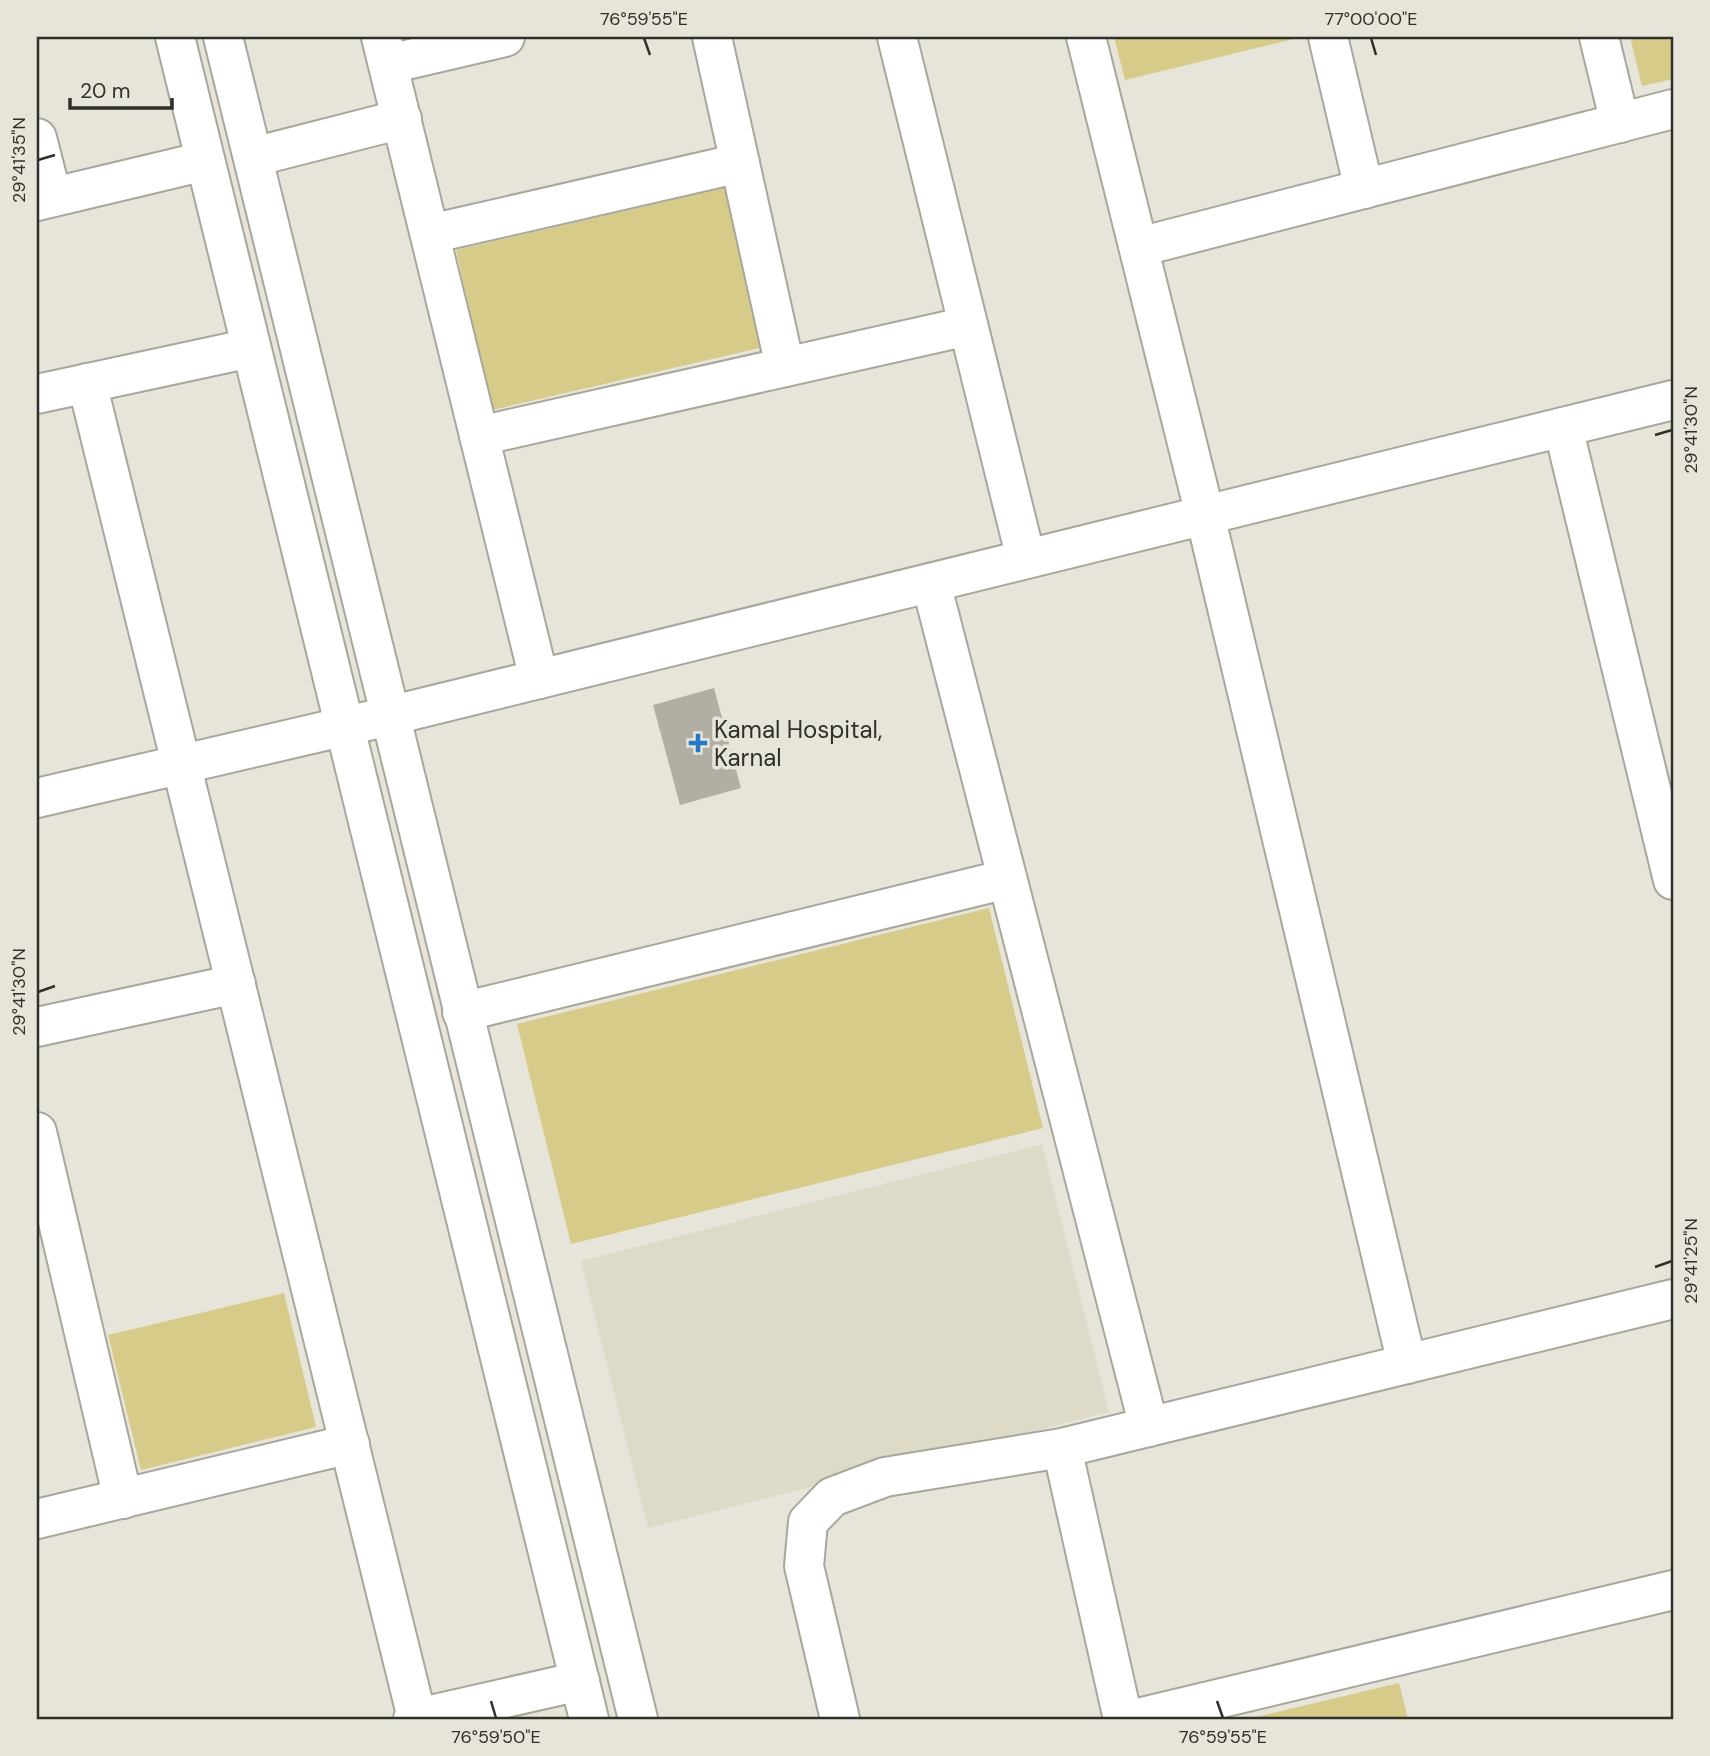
<svg xmlns="http://www.w3.org/2000/svg" width="1710" height="1756" viewBox="0 0 1710 1756" font-family="'DM Sans',sans-serif">
  <style>
    .built { fill: #dddac8 }
    .green { fill: #d6cb88 }
    .building { fill: #b1afa4 }
    .lines { fill: none; stroke-linecap: round; stroke-linejoin: round }
    .minor-casing { stroke: #a8a79c; stroke-width: 42 }
    .minor { stroke: #fff; stroke-width: 38 }
    .ticks { fill: none; stroke: #30302b; stroke-width: 2.5 }
    .poi-dot { fill: #2279c7; stroke: #e7e5da; stroke-width: 2.5 }
    .labels { text-anchor: middle; dominant-baseline: central; stroke-width: 7; stroke-linejoin: round; paint-order: stroke }
    .poi-label { font-size: 24px; fill: #30302b; stroke: #e7e5da; text-anchor: start }
    .neatline { fill: none; stroke: #30302b; stroke-width: 2.5 }
    .ticks-label { font-size: 18px; text-anchor: middle; fill: #30302b }
  </style>
  <rect width="100%" height="100%" fill="#e7e5da"/>
  <polygon class="built" points="1042,1144 1109,1412 648,1528 581,1261"/>
  <g class="green">
    <polygon points="1114,37 1302,37 1125,80"/>
    <polygon points="1630,37 1673,37 1673,79 1642,86"/>
    <polygon points="728,187 764,347 492,410 456,250"/>
    <polygon points="989,908 1043,1128 571,1244 517,1024"/>
    <polygon points="284,1293 316,1427 141,1470 108,1335"/>
    <polygon points="1399,1683 1408,1719 1248,1719"/>
  </g>
  <polygon class="building" points="714,688 741,788 680,805 653,705"/>
  <g class="lines">
    <g class="minor-casing">
      <g id="minor">
        <polyline points="175,37 589,1719"/>
        <polyline points="223,37 638,1719"/>
        <polyline points="381,37 539,679"/>
        <polyline points="712,37 785,367"/>
        <polyline points="897,37 1026,559"/>
        <polyline points="1086,37 1205,515 1407,1364"/>
        <polyline points="1328,37 1364,189"/>
        <polyline points="1599,37 1620,123"/>
        <polyline points="389,64 505,37"/>
        <polyline points="37,138 52,197"/>
        <polyline points="253,157 402,119"/>
        <polyline points="37,201 205,161"/>
        <polyline points="430,234 740,163"/>
        <polyline points="1139,247 1673,109"/>
        <polyline points="87,383 417,1718"/>
        <polyline points="37,394 251,348"/>
        <polyline points="1563,427 1673,880"/>
        <polyline points="479,436 968,326"/>
        <polyline points="931,583 1149,1427"/>
        <polyline points="37,798 389,716 1673,400"/>
        <polyline points="462,1012 1007,879"/>
        <polyline points="37,1027 236,984"/>
        <polyline points="37,1132 123,1499"/>
        <polyline points="1062,1448 1123,1719"/>
        <polyline points="37,1519 350,1444"/>
        <polyline points="413,1719 580,1681"/>
        <polyline points="840,1719 804,1566 808,1522 832,1497 885,1477 1062,1448 1673,1299"/>
        <polyline points="1134,1719 1673,1590"/>
      </g>
    </g>
    <use href="#minor" class="minor"/>
  </g>
  <path class="ticks" d="M644,38L650,55M1371,38L1376,55M38,160L55,155M1655,435L1672,430M38,992L55,986M1655,1267L1672,1261M491,1701L496,1718M1217,1701L1223,1718"/>
  <path class="poi-dot" d="M694.5 732.5h7v7h7v7h-7v7h-7v-7h-7v-7h7z"/>
  <g class="labels">
    <g class="poi-label">
      <text x="714" y="729">Kamal Hospital,<tspan x="714" dy="28">Karnal</tspan></text>
    </g>
  </g>
  <rect width="1710" height="1756" fill="none" stroke="#e7e5da" stroke-width="77"/>
  <path d="M70 98v10h102v-10" fill="none" stroke="#30302b" stroke-width="3.5"/>
  <text x="80" y="98" font-size="21" fill="#30302b" stroke="#e7e5da" stroke-width="5" paint-order="stroke">20 m</text>
  <rect x="38" y="38" width="1634" height="1680" class="neatline"/>
  <g class="ticks-label">
    <text x="644" y="25">76°59'55"E</text>
    <text x="1371" y="25">77°00'00"E</text>
    <text transform="translate(19 160) rotate(-90)" y="6">29°41'35"N</text>
    <text transform="translate(1691 430) rotate(-90)" y="6">29°41'30"N</text>
    <text transform="translate(19 992) rotate(-90)" y="6">29°41'30"N</text>
    <text transform="translate(1691 1261) rotate(-90)" y="6">29°41'25"N</text>
    <text x="496" y="1743">76°59'50"E</text>
    <text x="1223" y="1743">76°59'55"E</text>
  </g>
</svg>
